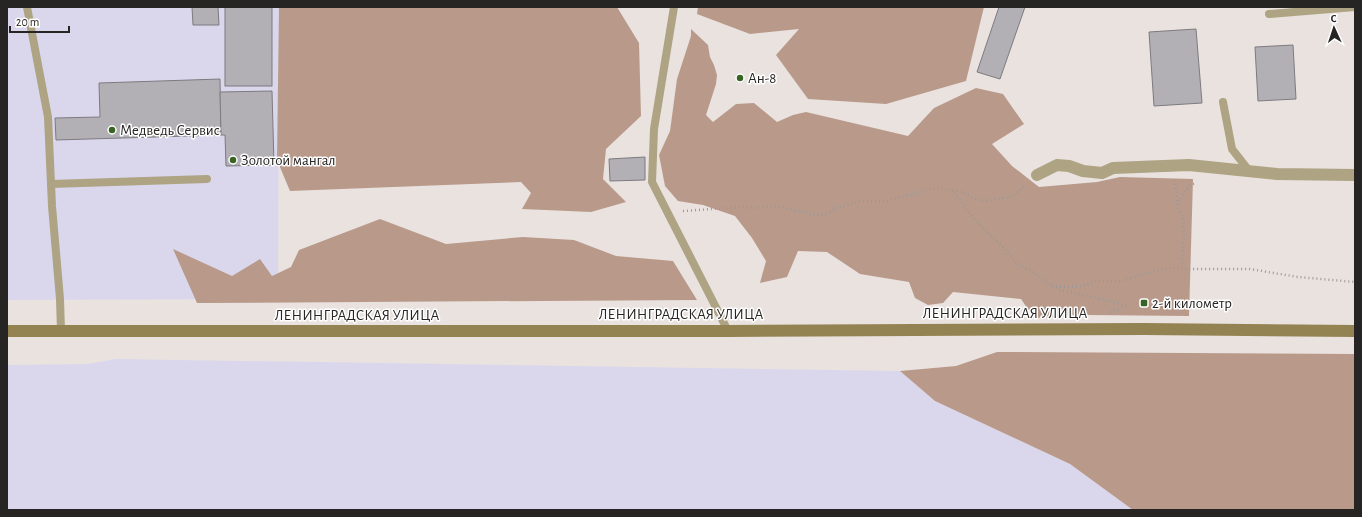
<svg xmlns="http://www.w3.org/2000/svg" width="1362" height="517" viewBox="0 0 1362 517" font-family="'Alegreya Sans',sans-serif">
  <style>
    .industrial { fill: #dad7ed }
    .forest { fill: #b99a8a }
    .building { fill: #b2afb5; stroke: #7d7b80 }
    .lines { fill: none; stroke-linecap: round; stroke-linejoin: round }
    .path { stroke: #9d9896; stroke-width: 2.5; stroke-dasharray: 1 3; stroke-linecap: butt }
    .service { stroke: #aea383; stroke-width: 8 }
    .minor { stroke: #aea383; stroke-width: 12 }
    .secondary { stroke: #948352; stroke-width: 12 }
    .poi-dot { fill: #376422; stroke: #fff; stroke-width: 1.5 }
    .labels { text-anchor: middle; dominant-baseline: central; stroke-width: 3; stroke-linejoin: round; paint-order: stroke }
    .poi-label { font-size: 15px; fill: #272523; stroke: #fff; text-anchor: start }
    .street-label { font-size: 15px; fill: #272523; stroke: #fff }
  </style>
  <rect width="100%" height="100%" fill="#e9e2df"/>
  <g class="industrial">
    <polygon points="7,7 279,7 278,299 7,300"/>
    <polygon points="116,359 900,371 935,401 1070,464 1133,510 7,510 7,365 88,364"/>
  </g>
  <g class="forest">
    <polygon points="279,7 617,7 639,43 641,116 606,149 603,179 626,202 591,212 522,209 531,193 521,182 290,191 277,160"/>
    <polygon points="698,7 984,7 966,81 886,104 808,99 776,55 799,29 750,34 697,14"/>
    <polygon points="691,29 708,45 710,57 714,65 717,75 716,84 706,115 713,122 736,104 754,103 777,122 793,115 806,112 908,136 934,108 976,88 1003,94 1024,124 992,144 1012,166 1039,187 1097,182 1120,177 1193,179 1189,316 1089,315 1034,318 1021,299 953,292 943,303 928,305 915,298 909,282 860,274 827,252 798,251 787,277 760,283 766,261 752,238 735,216 703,205 678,201 665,186 659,155 670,131 677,79 691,36"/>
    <polygon points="380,219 446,244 523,237 574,240 616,256 673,261 697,300 197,303 173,249 232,276 260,259 272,276 291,267 299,250"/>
    <polygon points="997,352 1355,354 1355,510 1133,510 1070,464 935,401 900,371 956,366"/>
  </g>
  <g class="building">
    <polygon points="192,7 218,7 219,25 193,25"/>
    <rect x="225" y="7" width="47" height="79"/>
    <polygon points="999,7 1025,7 1000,79 977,72"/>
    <polygon points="1196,29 1202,103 1154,106 1149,32"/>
    <polygon points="1293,45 1296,99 1258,101 1255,47"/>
    <polygon points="220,79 221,135 56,140 55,118 100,117 99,83"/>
    <polygon points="272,91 274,165 226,166 225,135 221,135 220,92"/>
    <polygon points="645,157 645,180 610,181 609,159"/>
  </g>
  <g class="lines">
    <g class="path">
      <polyline points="1175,180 1178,208 1183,217 1184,235 1182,259 1184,269"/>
      <polyline points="952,190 976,221 1000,244 1017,263 1033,272 1046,282 1060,290 1114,302 1128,306"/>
      <polyline points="1178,202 1190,185 1196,183"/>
      <polyline points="683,211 741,207 758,208 777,206 815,215 826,214 836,208 860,201 887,201 918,193 927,189 937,188 964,192 973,198 984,201 1012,197 1026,185"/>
      <polyline points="1052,286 1066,287 1082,286 1096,281 1123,281 1153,271 1169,268 1184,269 1250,269 1298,277 1355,282"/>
      <polyline points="1110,312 1128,306"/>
    </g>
    <g class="service">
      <polyline points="27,7 48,117 52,206 60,299 61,331"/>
      <polyline points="674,7 654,129 652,182 728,331"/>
      <polyline points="1269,14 1355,7"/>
      <polyline points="1223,102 1232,149 1250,172"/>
      <polyline points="51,184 207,179"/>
    </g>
    <polyline class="minor" points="1037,175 1057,165 1069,166 1083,171 1102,173 1113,168 1189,165 1277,174 1355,175"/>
    <polyline class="secondary" points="7,331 728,331 1144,329 1355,331"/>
  </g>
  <g class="poi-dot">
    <circle cx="740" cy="78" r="4"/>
    <circle cx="112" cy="130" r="4"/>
    <circle cx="233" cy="160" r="4"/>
    <rect x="1140" y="299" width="8" height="8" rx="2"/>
  </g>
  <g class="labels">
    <g class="poi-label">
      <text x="748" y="78">Ан-8</text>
      <text x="120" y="130">Медведь Сервис</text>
      <text x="241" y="160">Золотой мангал</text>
      <text x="1152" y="303">2-й километр</text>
    </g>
    <g class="street-label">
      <text x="1005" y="313">ЛЕНИНГРАДСКАЯ УЛИЦА</text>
      <text x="681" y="314">ЛЕНИНГРАДСКАЯ УЛИЦА</text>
      <text x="357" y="315">ЛЕНИНГРАДСКАЯ УЛИЦА</text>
    </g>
  </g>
  <rect width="1362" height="517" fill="none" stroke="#272523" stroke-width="16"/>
  <g transform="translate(1334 28) rotate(357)" stroke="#ffffff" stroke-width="3" paint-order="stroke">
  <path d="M0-3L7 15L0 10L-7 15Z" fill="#272523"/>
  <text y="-6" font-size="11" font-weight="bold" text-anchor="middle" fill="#272523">С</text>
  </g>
  <path d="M10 26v6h59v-6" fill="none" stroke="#272523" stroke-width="2"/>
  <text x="16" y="26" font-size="12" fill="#272523" stroke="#ffffff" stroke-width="3" paint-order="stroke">20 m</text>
</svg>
